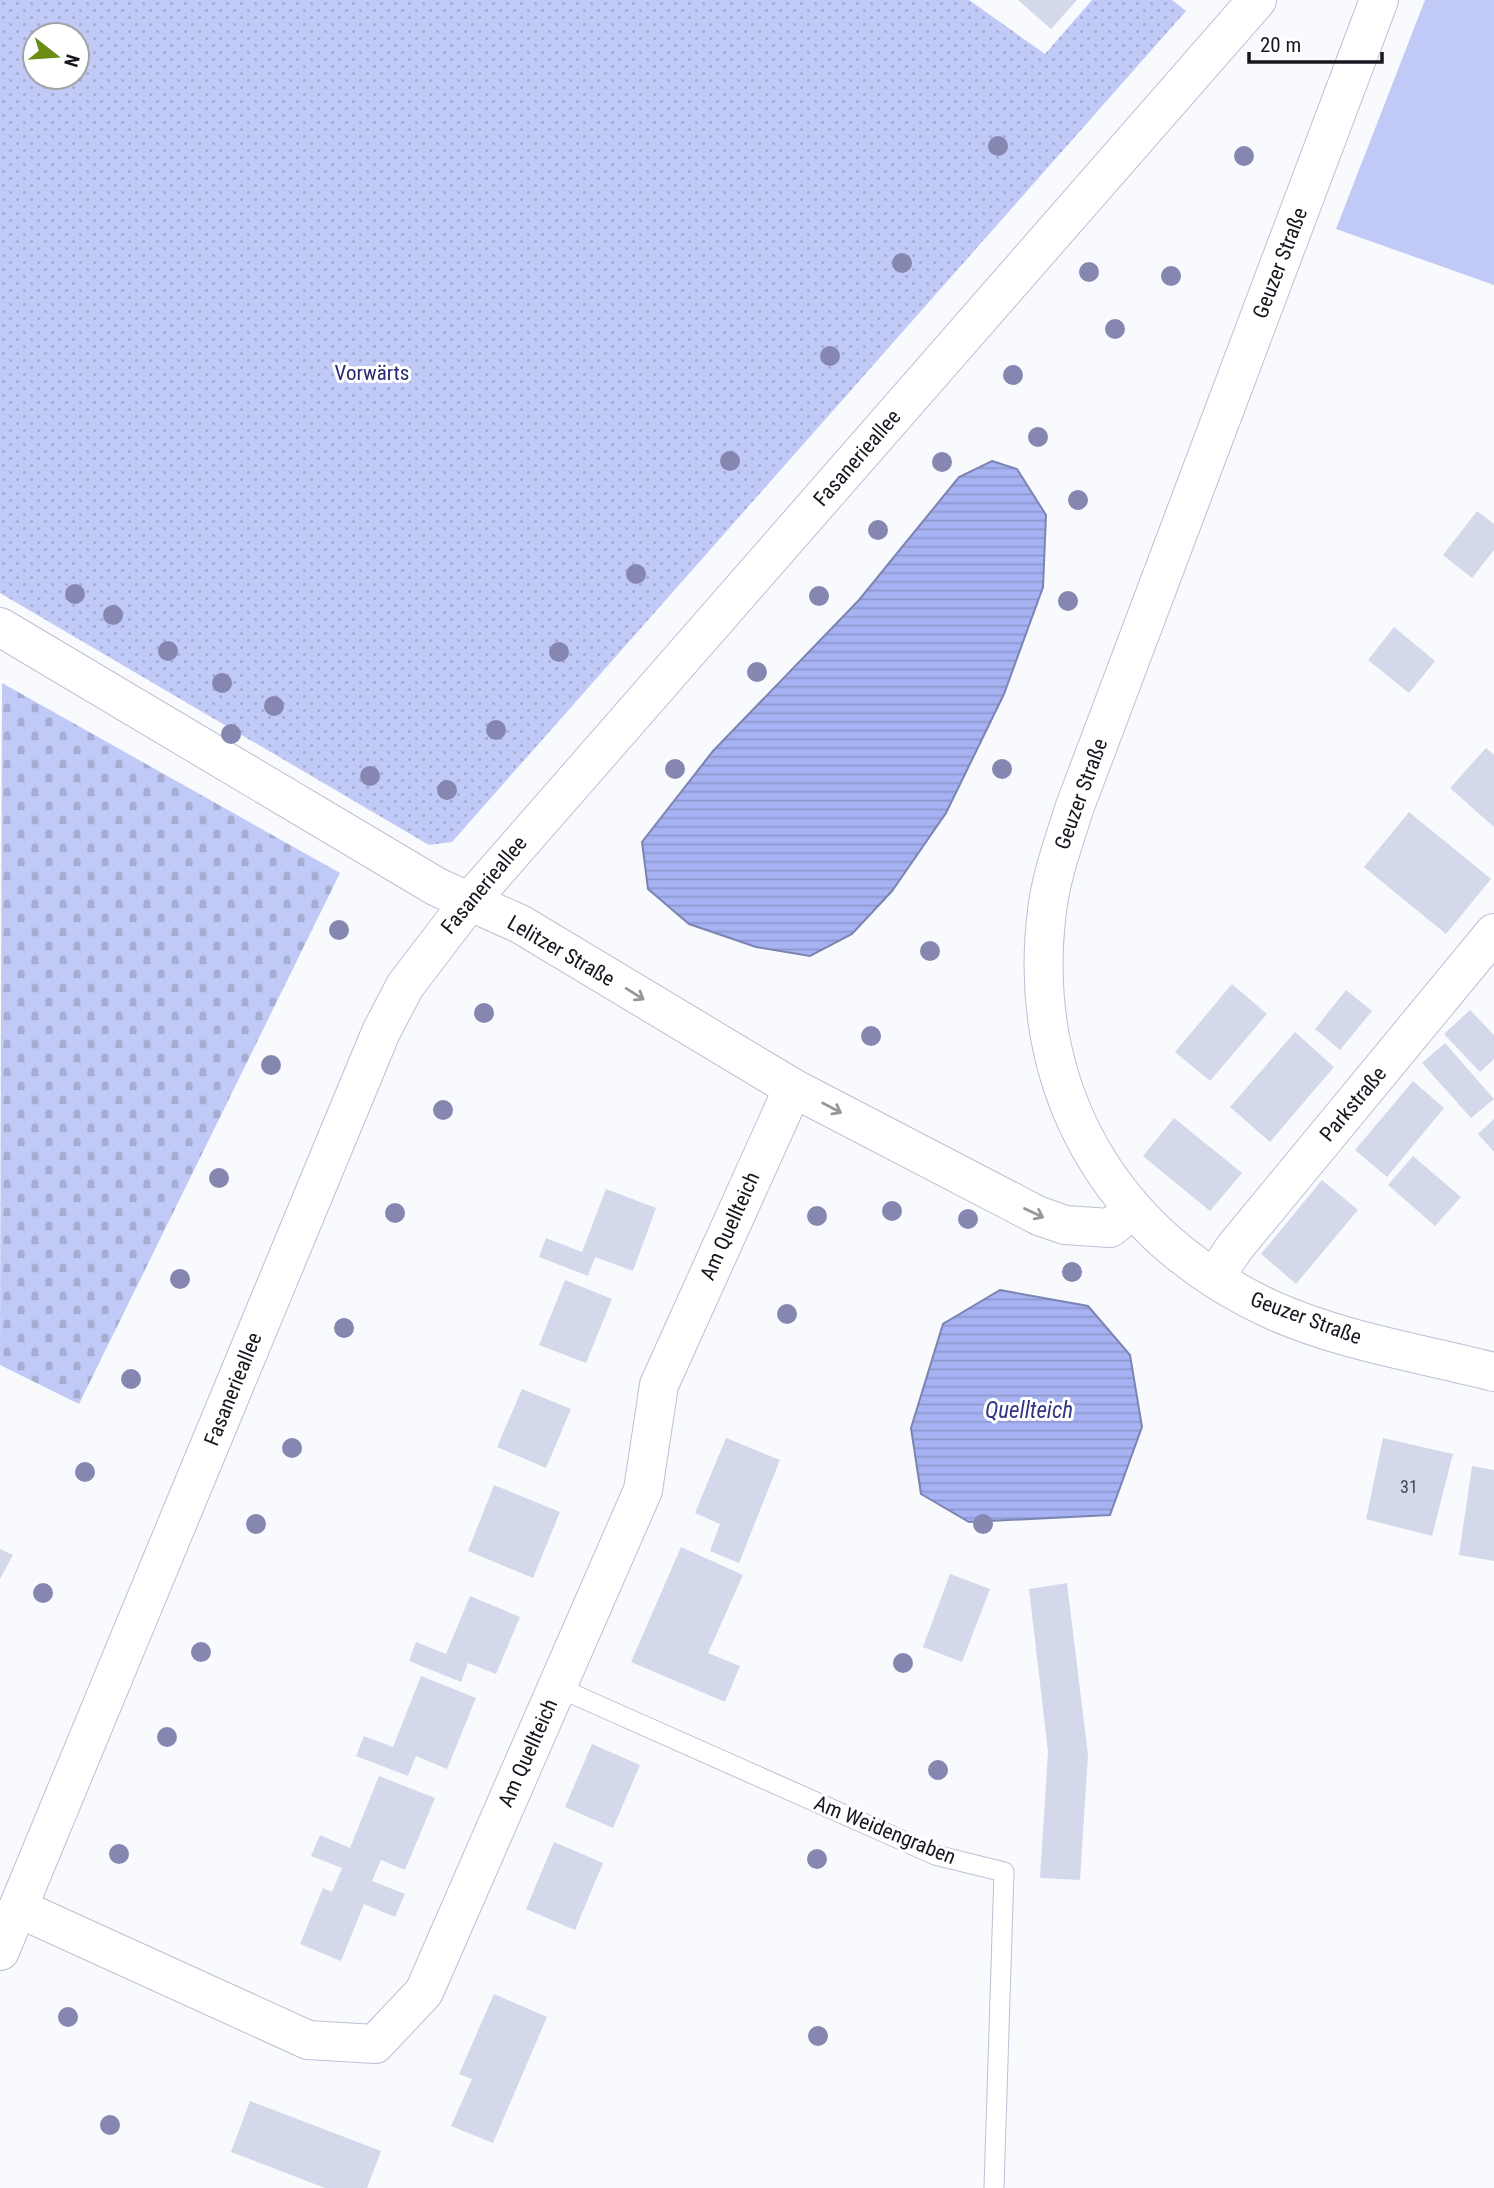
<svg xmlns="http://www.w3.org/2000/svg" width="1494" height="2188" viewBox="0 0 1494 2188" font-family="'Roboto Condensed',sans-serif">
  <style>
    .grass { fill: url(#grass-dots); fill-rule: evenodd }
    .cemetery { fill: url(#cemetery-stones) }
    .park { fill: #c1caf7 }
    .water { fill: url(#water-rules); stroke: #7b84b2; stroke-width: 2 }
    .building { fill: #d4d8eb }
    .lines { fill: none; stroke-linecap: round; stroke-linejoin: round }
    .service-casing { stroke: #bcc0d3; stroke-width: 21 }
    .minor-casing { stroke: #bcc0d3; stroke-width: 40 }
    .secondary-casing { stroke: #bcc0d3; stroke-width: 40 }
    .service { stroke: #fff; stroke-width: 19 }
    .minor { stroke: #fff; stroke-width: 38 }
    .secondary { stroke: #fff; stroke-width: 38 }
    .tree { fill: #8687b1 }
    .oneway { stroke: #97979a }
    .labels { text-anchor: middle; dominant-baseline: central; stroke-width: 6; stroke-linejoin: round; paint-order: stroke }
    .number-label { font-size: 18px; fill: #464852 }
    .street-label { font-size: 21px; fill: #17181f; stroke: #fff }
    .park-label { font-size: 21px; fill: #272972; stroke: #fff }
    .water-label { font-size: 23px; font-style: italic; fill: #323781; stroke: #fff }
  </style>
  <defs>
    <pattern id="grass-dots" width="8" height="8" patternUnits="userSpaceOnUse" patternTransform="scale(1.75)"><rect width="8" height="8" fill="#c1caf7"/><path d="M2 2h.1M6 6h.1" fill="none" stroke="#a5add3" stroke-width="1.8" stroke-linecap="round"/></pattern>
    <pattern id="cemetery-stones" width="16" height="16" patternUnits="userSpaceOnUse" patternTransform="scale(1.75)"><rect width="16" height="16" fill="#c1caf7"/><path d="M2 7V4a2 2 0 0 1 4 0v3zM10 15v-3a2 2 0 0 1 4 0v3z" fill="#a5add3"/></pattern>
    <pattern id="water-rules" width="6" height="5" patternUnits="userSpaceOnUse" patternTransform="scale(1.75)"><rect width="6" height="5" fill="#a6b2f1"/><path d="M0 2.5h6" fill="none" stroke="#8e98ce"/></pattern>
  </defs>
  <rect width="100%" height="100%" fill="#f9fafe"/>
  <path class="grass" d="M0,0H969L1045,54L1092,0H1172L1186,11L452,842L429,845L0,593ZM35,35H77V77H35Z"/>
  <polygon class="cemetery" points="2,683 340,873 79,1404 0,1365"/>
  <polygon class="park" points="1425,0 1494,0 1494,285 1336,229"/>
  <g class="water">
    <polygon points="992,461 1017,469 1046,515 1043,587 1004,694 946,813 892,891 852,934 810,956 756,947 689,924 648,889 642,842 713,751 859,600 959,477"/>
    <polygon points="1000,1290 1088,1306 1130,1355 1142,1427 1110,1515 969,1522 921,1494 911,1428 943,1324"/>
  </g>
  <g class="building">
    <polygon points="1018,0 1077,0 1051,29"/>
    <polygon points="1477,511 1494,524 1494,550 1472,578 1443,555"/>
    <polygon points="1394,627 1435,661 1409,693 1368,660"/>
    <polygon points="1486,748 1494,755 1494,827 1450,788"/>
    <polygon points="1409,812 1491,879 1446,934 1364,867"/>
    <polygon points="1232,984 1267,1014 1210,1081 1175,1052"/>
    <polygon points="1346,990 1372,1011 1340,1050 1315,1029"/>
    <polygon points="1470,1010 1494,1035 1494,1059 1480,1072 1444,1034"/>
    <polygon points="1295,1032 1334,1067 1270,1142 1230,1107"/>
    <polygon points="1445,1043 1494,1099 1471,1118 1422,1063"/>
    <polygon points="1413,1081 1444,1108 1387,1177 1355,1150"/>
    <polygon points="1174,1118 1242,1173 1210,1211 1143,1156"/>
    <polygon points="1494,1119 1494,1152 1478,1134"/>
    <polygon points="1413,1156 1461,1197 1435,1226 1388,1185"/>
    <polygon points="1322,1180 1358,1210 1296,1284 1261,1254"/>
    <polygon points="606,1189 656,1208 633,1271 595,1257 588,1276 539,1257 546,1238 582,1252"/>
    <polygon points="565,1280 612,1299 586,1363 539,1345"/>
    <polygon points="522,1389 571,1409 546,1468 497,1447"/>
    <polygon points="726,1438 780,1460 739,1563 710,1551 720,1524 695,1513"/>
    <polygon points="1383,1438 1453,1454 1432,1536 1366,1519"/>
    <polygon points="1472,1466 1494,1470 1494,1561 1459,1555"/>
    <polygon points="494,1485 560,1512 533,1578 468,1551"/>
    <polygon points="681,1547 743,1575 708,1653 740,1666 725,1702 631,1662"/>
    <polygon points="0,1549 13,1555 0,1579"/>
    <polygon points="950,1574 990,1589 962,1662 923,1647"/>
    <polygon points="1067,1583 1088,1755 1080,1880 1040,1878 1048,1752 1029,1589"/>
    <polygon points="470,1596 520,1617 496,1674 468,1663 461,1682 409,1661 416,1642 446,1654"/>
    <polygon points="421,1676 476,1698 447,1769 416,1756 408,1776 356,1756 364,1736 393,1747"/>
    <polygon points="592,1744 640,1765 613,1828 565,1807"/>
    <polygon points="379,1776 435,1798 405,1870 381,1860 372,1881 405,1894 395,1917 364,1904 341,1961 300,1944 323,1888 332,1892 342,1868 311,1856 320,1835 350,1848"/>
    <polygon points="554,1842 603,1863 575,1930 526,1909"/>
    <polygon points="494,1994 547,2017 493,2143 451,2126 472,2079 459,2074"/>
    <polygon points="250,2101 381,2151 367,2188 325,2188 231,2152"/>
  </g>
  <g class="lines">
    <g class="service-casing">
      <polyline id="service" points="557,1687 935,1855 1004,1872 994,2188"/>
    </g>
    <g class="minor-casing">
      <g id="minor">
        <polyline points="0,627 437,887 520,924 793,1088 1039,1216 1065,1225 1110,1228 1132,1211"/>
        <polyline points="1214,1278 1235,1247 1494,933"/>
        <polyline points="18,1908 308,2040 375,2044 424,1992 643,1490 659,1385 793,1088"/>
        <polyline points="0,1951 381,1032 405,986 469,902 1257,0"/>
      </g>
    </g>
    <g class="secondary-casing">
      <path id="secondary" d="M1379,0L1074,809C1064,842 1051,876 1047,911C1025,1087 1110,1235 1270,1309C1340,1341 1420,1353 1494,1372"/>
    </g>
    <use href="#service" class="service"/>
    <use href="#minor" class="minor"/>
    <use href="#secondary" class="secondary"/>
  </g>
  <g class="tree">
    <circle cx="998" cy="146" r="10"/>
    <circle cx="1244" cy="156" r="10"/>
    <circle cx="902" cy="263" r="10"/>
    <circle cx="1089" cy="272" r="10"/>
    <circle cx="1171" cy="276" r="10"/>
    <circle cx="1115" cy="329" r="10"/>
    <circle cx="830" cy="356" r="10"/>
    <circle cx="1013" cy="375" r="10"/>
    <circle cx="1038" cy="437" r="10"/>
    <circle cx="730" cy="461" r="10"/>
    <circle cx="942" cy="462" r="10"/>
    <circle cx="1078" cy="500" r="10"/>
    <circle cx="878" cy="530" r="10"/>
    <circle cx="636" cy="574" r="10"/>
    <circle cx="75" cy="594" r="10"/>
    <circle cx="819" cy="596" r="10"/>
    <circle cx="1068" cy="601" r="10"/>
    <circle cx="113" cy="615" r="10"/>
    <circle cx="168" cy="651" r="10"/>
    <circle cx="559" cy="652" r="10"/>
    <circle cx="757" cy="672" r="10"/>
    <circle cx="222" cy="683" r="10"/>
    <circle cx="274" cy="706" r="10"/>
    <circle cx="496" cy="730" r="10"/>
    <circle cx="231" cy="734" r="10"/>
    <circle cx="675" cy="769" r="10"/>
    <circle cx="1002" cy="769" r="10"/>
    <circle cx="370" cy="776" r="10"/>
    <circle cx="447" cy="790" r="10"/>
    <circle cx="339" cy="930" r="10"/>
    <circle cx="930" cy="951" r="10"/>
    <circle cx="484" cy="1013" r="10"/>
    <circle cx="871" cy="1036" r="10"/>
    <circle cx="271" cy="1065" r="10"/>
    <circle cx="443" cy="1110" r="10"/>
    <circle cx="219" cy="1178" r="10"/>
    <circle cx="892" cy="1211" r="10"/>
    <circle cx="395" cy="1213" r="10"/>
    <circle cx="817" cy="1216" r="10"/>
    <circle cx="968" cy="1219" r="10"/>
    <circle cx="1072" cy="1272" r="10"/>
    <circle cx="180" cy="1279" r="10"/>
    <circle cx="787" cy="1314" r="10"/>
    <circle cx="344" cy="1328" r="10"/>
    <circle cx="131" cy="1379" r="10"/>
    <circle cx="292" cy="1448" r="10"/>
    <circle cx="85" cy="1472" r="10"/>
    <circle cx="256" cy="1524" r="10"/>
    <circle cx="983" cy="1524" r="10"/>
    <circle cx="43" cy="1593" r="10"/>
    <circle cx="201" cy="1652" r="10"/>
    <circle cx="903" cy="1663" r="10"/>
    <circle cx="167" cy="1737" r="10"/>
    <circle cx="938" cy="1770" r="10"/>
    <circle cx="119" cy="1854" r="10"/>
    <circle cx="817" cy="1859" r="10"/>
    <circle cx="68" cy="2017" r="10"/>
    <circle cx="818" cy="2036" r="10"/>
    <circle cx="110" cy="2125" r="10"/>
  </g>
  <defs><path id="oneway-shaft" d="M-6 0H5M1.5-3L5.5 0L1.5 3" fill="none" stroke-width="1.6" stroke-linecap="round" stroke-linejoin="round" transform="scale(1.75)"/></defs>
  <g class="oneway">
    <use href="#oneway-shaft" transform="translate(635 994) rotate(32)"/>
    <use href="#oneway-shaft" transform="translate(832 1108) rotate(28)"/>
    <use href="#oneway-shaft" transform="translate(1034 1213) rotate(25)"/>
  </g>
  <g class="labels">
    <g class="number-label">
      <text x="1409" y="1486">31</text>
    </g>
    <g class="street-label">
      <text transform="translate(1280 263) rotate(-69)">Geuzer Straße</text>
      <text transform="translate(857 458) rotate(-49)">Fasanerieallee</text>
      <text transform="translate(1081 794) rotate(-70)">Geuzer Straße</text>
      <text transform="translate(484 885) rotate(-50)">Fasanerieallee</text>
      <text transform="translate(561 951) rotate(30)">Lelitzer Straße</text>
      <text transform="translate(1353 1104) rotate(-50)">Parkstraße</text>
      <text transform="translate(730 1226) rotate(-66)">Am Quellteich</text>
      <text transform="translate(1306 1318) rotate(20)">Geuzer Straße</text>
      <text transform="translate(233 1389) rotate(-68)">Fasanerieallee</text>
      <text transform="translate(528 1753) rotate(-66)">Am Quellteich</text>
      <text transform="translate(885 1830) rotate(22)">Am Weidengraben</text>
    </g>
    <g class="park-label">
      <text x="372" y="373">Vorwärts</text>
    </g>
    <g class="water-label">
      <text x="1029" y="1410">Quellteich</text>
    </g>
  </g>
  <g transform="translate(56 56) rotate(107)"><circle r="33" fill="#ffffff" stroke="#a2a3a5" stroke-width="2"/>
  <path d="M0-5L12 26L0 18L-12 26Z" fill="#6a8d16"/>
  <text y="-10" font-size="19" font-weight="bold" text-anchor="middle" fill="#17181f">N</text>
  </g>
  <path d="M1249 52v10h133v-10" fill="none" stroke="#17181f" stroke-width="3.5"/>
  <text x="1260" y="52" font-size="21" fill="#17181f" stroke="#ffffff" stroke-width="5" paint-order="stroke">20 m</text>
</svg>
